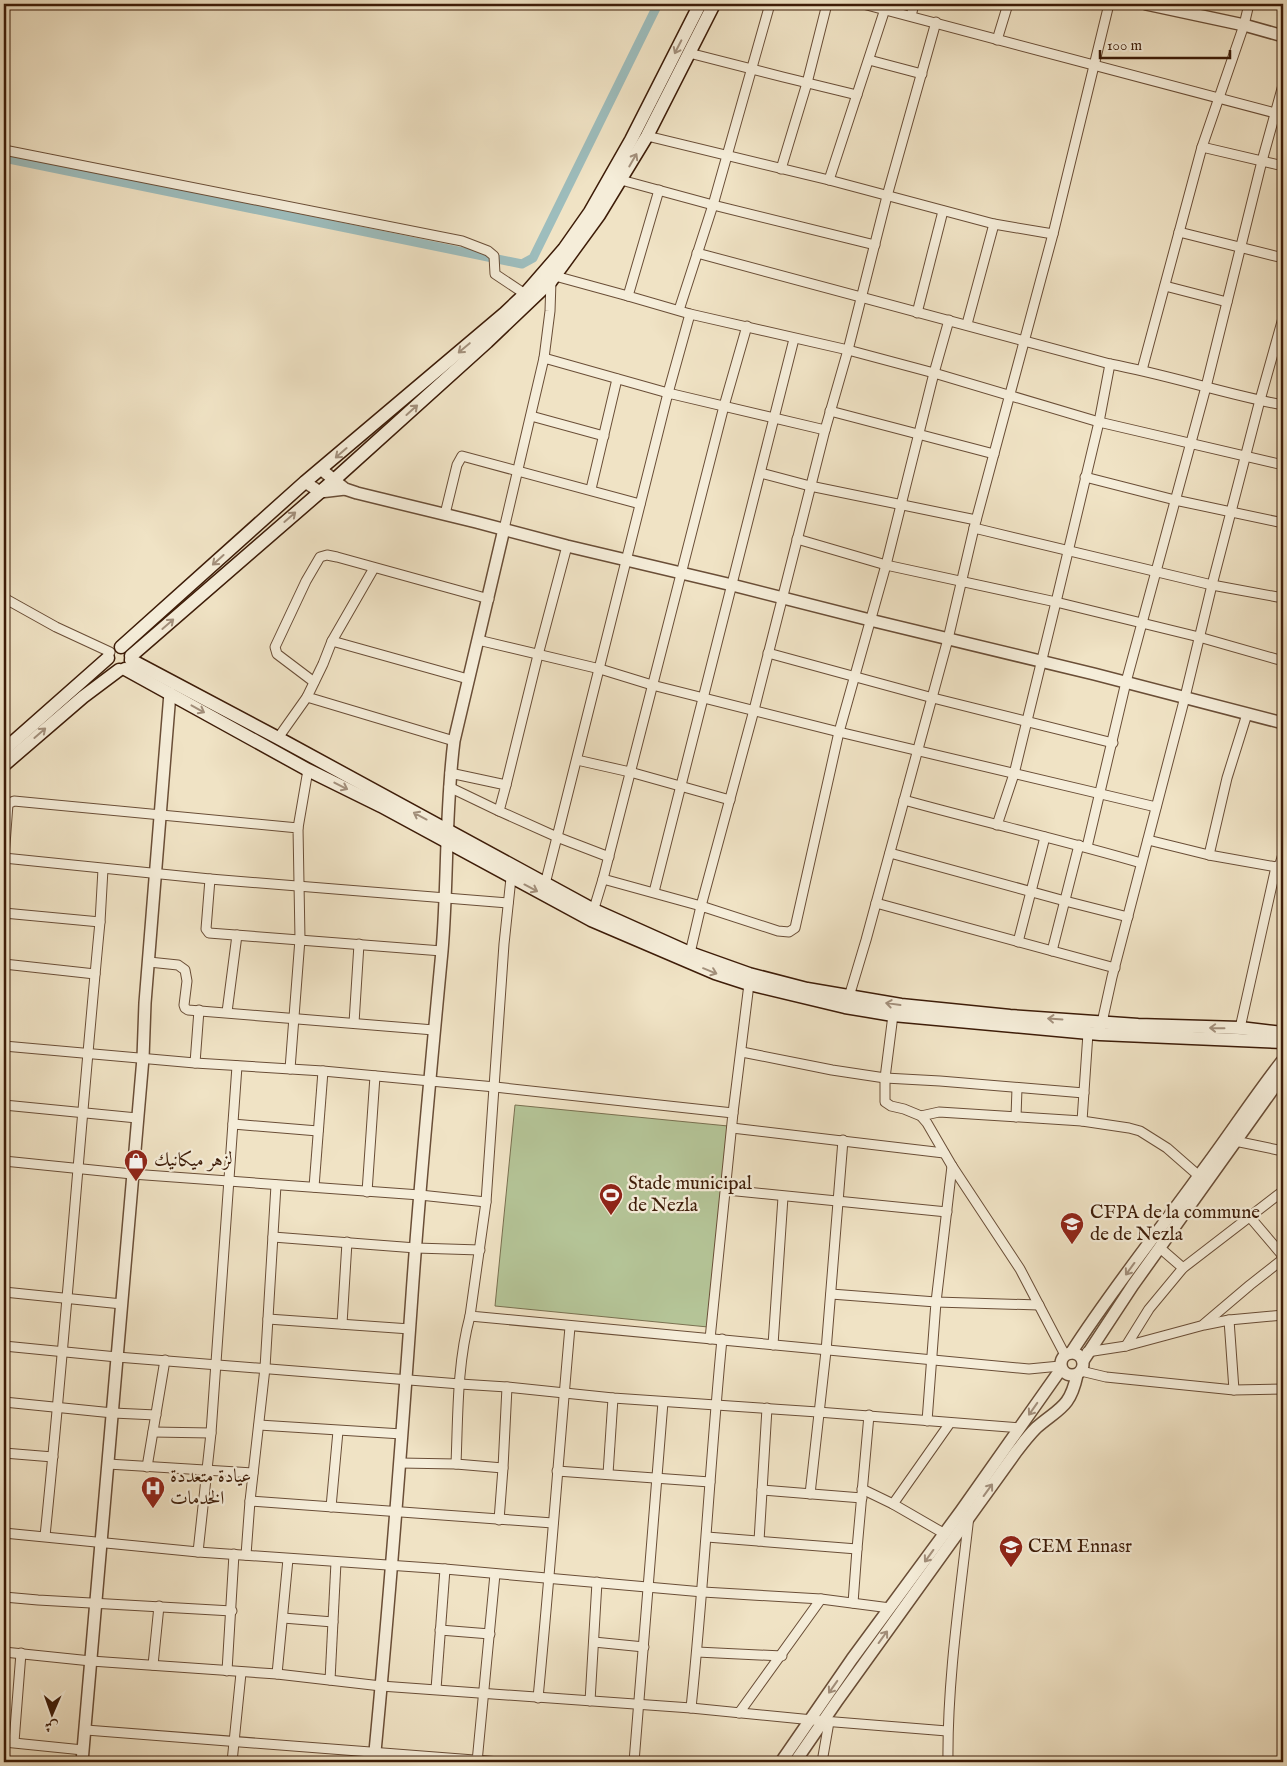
<svg xmlns="http://www.w3.org/2000/svg" width="1287" height="1766" viewBox="0 0 1287 1766" font-family="'IM FELL English',Amiri,serif">
  <style>
    .green { fill: #b5c598; stroke: #797050 }
    .lines { fill: none; stroke-linecap: round; stroke-linejoin: round }
    .canal { stroke: #9dbdbd; stroke-width: 9 }
    .minor-casing { stroke: #6a4e37; stroke-width: 11 }
    .tertiary-casing { stroke: #6a4e37; stroke-width: 14 }
    .secondary-casing { stroke: #3d1c08; stroke-width: 15 }
    .minor { stroke: #f5edd9; stroke-width: 9 }
    .tertiary { stroke: #f5edd9; stroke-width: 11 }
    .secondary { stroke: #f5edd9; stroke-width: 12 }
    .oneway { stroke: #a28f7b }
    .labels { text-anchor: middle; dominant-baseline: central; stroke-width: 4.5; stroke-linejoin: round; paint-order: stroke }
    .poi-label { font-size: 19px; fill: #3d1c08; stroke: #f5edd9; text-anchor: start }
  </style>
  <rect width="100%" height="100%" fill="#f0e3c5"/>
  <filter id="stains"><feTurbulence type="fractalNoise" baseFrequency=".004" numOctaves="4"/><feColorMatrix values="0 0 0 0 .2 0 0 0 0 .09 0 0 0 0 .02 0 0 0 .5 -.17"/></filter>
  <radialGradient id="worn" r=".72"><stop offset=".6" stop-color="#630" stop-opacity="0"/><stop offset="1" stop-color="#630" stop-opacity=".3"/></radialGradient>
  <polygon class="green" points="515,1105 728,1126 708,1327 495,1306"/>
  <g class="lines">
    <polyline class="canal" points="4,158 522,264 533,258 658,4"/>
    <g class="minor-casing">
      <g id="minor">
        <polyline points="863,4 1275,113"/>
        <polyline points="911,16 914,4"/>
        <polyline points="997,40 1008,4"/>
        <polyline points="689,53 783,77 857,95"/>
        <polyline points="869,60 922,74"/>
        <polyline points="647,136 829,180 994,224 1053,234"/>
        <polyline points="1202,147 1283,166"/>
        <polyline points="4,150 462,241 488,251 494,256 495,274 528,296"/>
        <polyline points="781,169 807,83 827,4"/>
        <polyline points="621,180 713,205 875,245"/>
        <polyline points="829,180 885,9"/>
        <polyline points="659,190 628,296 690,314 848,350 934,373 1099,422 1283,465"/>
        <polyline points="1179,232 1283,258"/>
        <path d="M697,253L1110,364C1169,375 1225,394 1283,405"/>
        <polyline points="555,276 628,296"/>
        <polyline points="1165,286 1227,302"/>
        <polyline points="679,310 713,205 770,4"/>
        <polyline points="917,313 943,211"/>
        <polyline points="967,324 994,224"/>
        <polyline points="747,326 724,406 603,879 701,906 754,710 825,430 848,350 887,196 936,22"/>
        <polyline points="544,358 550,311 551,281"/>
        <polyline points="1142,370 1202,147 1244,25 1249,4"/>
        <polyline points="830,411 994,454"/>
        <polyline points="531,416 604,436"/>
        <polyline points="761,473 810,486 976,520"/>
        <polyline points="1085,477 1175,500 1283,523"/>
        <polyline points="591,489 617,379"/>
        <polyline points="445,514 457,465 462,456 640,504"/>
        <polyline points="974,528 1212,585 1283,598"/>
        <polyline points="504,529 544,358 668,393 690,314"/>
        <polyline points="797,539 886,565 1056,602 1199,637 1283,661"/>
        <polyline points="374,568 332,641 323,664 307,697 454,741"/>
        <polyline points="4,598 56,627 110,652"/>
        <polyline points="478,640 600,669 652,685 839,732 1156,807"/>
        <polyline points="332,641 468,679"/>
        <polyline points="768,653 933,698 1113,743"/>
        <polyline points="314,682 277,654 275,647 306,581 320,557 327,555 337,557 489,599"/>
        <polyline points="278,738 307,697"/>
        <polyline points="577,760 630,772 730,800"/>
        <polyline points="450,773 506,785 499,811 557,837 668,393 825,430"/>
        <polyline points="506,785 538,655 567,546"/>
        <polyline points="449,787 499,811"/>
        <path d="M904,800C983,822 1063,840 1141,863"/>
        <polyline points="997,825 1014,774 1056,602 1099,422 1110,364"/>
        <polyline points="298,828 308,770"/>
        <polyline points="1148,840 1209,855 1227,778 1247,714"/>
        <polyline points="1087,847 1126,682 1206,387 1262,161 1283,85"/>
        <polyline points="890,853 1065,901 1128,917"/>
        <polyline points="1209,855 1276,867"/>
        <polyline points="4,858 8,804 14,801 298,828 300,939 290,1069"/>
        <polyline points="4,860 4,858 210,879 508,903"/>
        <polyline points="511,878 504,944 486,1202 470,1316 1029,1369 1060,1366"/>
        <polyline points="210,879 206,929 209,933 442,951"/>
        <polyline points="545,884 557,837 609,857"/>
        <polyline points="654,892 794,339"/>
        <polyline points="876,903 1115,968"/>
        <polyline points="4,913 100,922"/>
        <polyline points="592,915 603,879"/>
        <polyline points="1018,942 1045,837"/>
        <polyline points="1052,951 1079,845"/>
        <polyline points="690,953 701,906 778,931 789,932 795,928 839,732 886,565 934,373 949,320"/>
        <polyline points="149,962 178,965 185,970 187,981 184,1005 185,1008 188,1010 434,1030"/>
        <polyline points="4,964 95,974"/>
        <polyline points="848,1000 866,940 948,639 974,528 1053,234 1109,4"/>
        <polyline points="227,1012 237,935"/>
        <polyline points="893,1015 885,1078 885,1102 891,1106 904,1109 921,1116 927,1123 952,1166 1020,1269 1065,1355"/>
        <polyline points="354,1023 359,944"/>
        <polyline points="1101,1027 1112,977 1185,697 1212,585 1260,400 1283,318"/>
        <polyline points="1240,1028 1276,867 1280,864 1283,854"/>
        <polyline points="4,1046 195,1063 323,1071 495,1087 733,1113 710,1339"/>
        <polyline points="742,1052 832,1070 885,1078 940,1081 1084,1093"/>
        <polyline points="195,1063 199,1010"/>
        <polyline points="4,1105 137,1118"/>
        <polyline points="733,1113 749,984"/>
        <polyline points="921,1116 939,1112 955,1113 1082,1121 1129,1128 1140,1131 1167,1148 1199,1176"/>
        <polyline points="1016,1117 1017,1088"/>
        <polyline points="1082,1121 1088,1033"/>
        <polyline points="233,1124 318,1131"/>
        <polyline points="732,1128 944,1153"/>
        <polyline points="1235,1141 1283,1151"/>
        <polyline points="4,1161 132,1174 420,1195 486,1202"/>
        <polyline points="952,1166 936,1302 1039,1305"/>
        <polyline points="314,1187 323,1071"/>
        <polyline points="727,1190 947,1212"/>
        <polyline points="367,1192 375,1076"/>
        <polyline points="1249,1216 1283,1256"/>
        <polyline points="273,1237 416,1248 480,1250"/>
        <polyline points="1160,1248 1183,1268"/>
        <polyline points="4,1292 122,1304"/>
        <polyline points="831,1294 936,1302 927,1421"/>
        <path d="M470,1316C457,1364 458,1415 456,1464L503,1468"/>
        <polyline points="268,1319 410,1329"/>
        <polyline points="1229,1320 1234,1390"/>
        <polyline points="342,1324 347,1242"/>
        <polyline points="1204,1324 1250,1285 1283,1259"/>
        <polyline points="773,1345 783,1197"/>
        <polyline points="4,1346 117,1357 460,1384 507,1387 613,1398 818,1412 1020,1428"/>
        <polyline points="1126,1346 1149,1309 1183,1268 1283,1191"/>
        <polyline points="1087,1352 1126,1346 1204,1325 1229,1320 1283,1315"/>
        <polyline points="1081,1371 1106,1377 1234,1390 1283,1389"/>
        <polyline points="4,1402 113,1413 156,1415"/>
        <polyline points="259,1425 402,1434"/>
        <polyline points="153,1432 211,1433"/>
        <polyline points="4,1453 53,1457"/>
        <polyline points="400,1463 456,1464"/>
        <polyline points="108,1464 253,1473"/>
        <polyline points="147,1467 165,1360"/>
        <polyline points="557,1471 710,1482"/>
        <polyline points="608,1474 613,1398"/>
        <polyline points="862,1489 893,1504 945,1534"/>
        <polyline points="762,1490 862,1498"/>
        <polyline points="810,1494 826,1351 843,1140"/>
        <polyline points="250,1501 553,1523"/>
        <polyline points="893,1504 950,1423"/>
        <polyline points="331,1507 338,1431"/>
        <polyline points="499,1520 503,1468 507,1387"/>
        <polyline points="4,1533 198,1552 445,1569 703,1592 821,1599 890,1608"/>
        <path d="M45,1536C66,1332 80,1127 100,922L103,869"/>
        <polyline points="707,1537 857,1549 869,1415"/>
        <polyline points="759,1541 767,1408"/>
        <polyline points="198,1552 211,1433 237,1066"/>
        <polyline points="246,1555 250,1501 265,1368 276,1185"/>
        <polyline points="4,1597 38,1600 232,1611"/>
        <polyline points="853,1603 857,1549"/>
        <polyline points="283,1618 333,1622"/>
        <polyline points="440,1630 490,1634"/>
        <polyline points="594,1642 644,1647"/>
        <polyline points="4,1652 91,1661 277,1674 381,1686 691,1708 823,1721 947,1731"/>
        <polyline points="697,1652 782,1656"/>
        <polyline points="153,1665 159,1606"/>
        <polyline points="227,1671 234,1554"/>
        <polyline points="277,1674 288,1559"/>
        <polyline points="330,1680 336,1562"/>
        <polyline points="436,1689 445,1569"/>
        <path d="M538,1698C550,1574 559,1451 570,1327"/>
        <polyline points="590,1701 597,1582"/>
        <path d="M691,1708C704,1586 710,1462 722,1339"/>
        <polyline points="739,1713 821,1599"/>
        <polyline points="86,1730 500,1762"/>
        <polyline points="4,1742 83,1750"/>
        <polyline points="14,1742 21,1653"/>
        <polyline points="232,1762 241,1673"/>
        <polyline points="477,1762 495,1574"/>
        <polyline points="634,1762 663,1402"/>
        <polyline points="822,1762 829,1722"/>
        <path d="M948,1762C947,1682 960,1596 969,1516"/>
      </g>
    </g>
    <g class="tertiary-casing">
      <g id="tertiary">
        <polyline points="1146,4 1244,25 1283,36"/>
        <polyline points="322,470 345,489 357,493 476,522 567,546 732,585 870,620 1094,674 1283,723"/>
        <polyline points="305,482 320,492 345,489"/>
        <circle cx="1072" cy="1364" r="11"/>
        <path d="M1071,1353C1110,1292 1156,1235 1198,1177C1227,1139 1253,1098 1283,1060"/>
        <polyline points="1083,1361 1133,1285 1283,1075"/>
        <polyline points="82,1762 143,1058 145,1003 170,693"/>
        <path d="M374,1762C389,1607 401,1451 412,1295C420,1180 431,1066 442,951C448,881 445,811 454,741L504,529"/>
        <polyline points="781,1762 852,1659 961,1511 1061,1369"/>
        <path d="M795,1762L837,1701L1016,1452C1022,1444 1029,1435 1036,1428C1059,1408 1070,1408 1077,1375"/>
      </g>
    </g>
    <g class="secondary-casing">
      <g id="secondary">
        <polyline points="121,647 305,482 505,313 525,294 564,249 590,212 631,140 700,4"/>
        <polyline points="131,656 334,480 487,342 551,281 599,215 647,136 714,4"/>
        <polyline points="131,660 278,738 594,910 690,953 749,974 807,989 901,1005 1010,1016 1138,1025 1240,1028 1283,1033"/>
        <polyline points="125,669 308,770 381,806 591,920 715,973 749,984 845,1007 893,1015 1100,1034 1283,1042"/>
        <polyline points="4,750 108,658"/>
        <polyline points="4,765 83,697 119,670"/>
      </g>
    </g>
    <use href="#minor" class="minor"/>
    <use href="#tertiary" class="tertiary"/>
    <use href="#secondary" class="secondary"/>
  </g>
  <defs><path id="oneway-shaft" d="M-6 0H5M1.5-3L5.5 0L1.5 3" fill="none" stroke-width="1.6" stroke-linecap="round" stroke-linejoin="round" transform="scale(1.25)"/></defs>
  <g class="oneway">
    <use href="#oneway-shaft" transform="translate(678 47) rotate(117)"/>
    <use href="#oneway-shaft" transform="translate(633 160) rotate(-60)"/>
    <use href="#oneway-shaft" transform="translate(464 348) rotate(140)"/>
    <use href="#oneway-shaft" transform="translate(412 410) rotate(-42)"/>
    <use href="#oneway-shaft" transform="translate(341 453) rotate(139)"/>
    <use href="#oneway-shaft" transform="translate(290 517) rotate(-41)"/>
    <use href="#oneway-shaft" transform="translate(218 560) rotate(138)"/>
    <use href="#oneway-shaft" transform="translate(168 624) rotate(-41)"/>
    <use href="#oneway-shaft" transform="translate(198 709) rotate(29)"/>
    <use href="#oneway-shaft" transform="translate(40 733) rotate(-41)"/>
    <use href="#oneway-shaft" transform="translate(341 786) rotate(27)"/>
    <use href="#oneway-shaft" transform="translate(420 816) rotate(-152)"/>
    <use href="#oneway-shaft" transform="translate(531 888) rotate(28)"/>
    <use href="#oneway-shaft" transform="translate(710 971) rotate(22)"/>
    <use href="#oneway-shaft" transform="translate(893 1004) rotate(-172)"/>
    <use href="#oneway-shaft" transform="translate(1055 1019) rotate(-176)"/>
    <use href="#oneway-shaft" transform="translate(1217 1028) rotate(-179)"/>
    <use href="#oneway-shaft" transform="translate(1130 1269) rotate(126)"/>
    <use href="#oneway-shaft" transform="translate(1033 1409) rotate(125)"/>
    <use href="#oneway-shaft" transform="translate(988 1490) rotate(-54)"/>
    <use href="#oneway-shaft" transform="translate(929 1556) rotate(126)"/>
    <use href="#oneway-shaft" transform="translate(883 1637) rotate(-54)"/>
    <use href="#oneway-shaft" transform="translate(833 1687) rotate(125)"/>
  </g>
  <defs>
    <g id="shop-pin" transform="scale(1.25)"><path d="M0 17L-7.5 6A9.5 9.5 0 1 1 7.5 6Z" fill="#8f2418" stroke="#f5edd9"/><path d="M-5-2.5h2.3a2.7 3.5 0 0 1 5.4 0H5L5.5 6h-11ZM-1.5-2.5h3a1.5 2.3 0 0 0-3 0Z" fill="#fff"/></g>
    <g id="stadium-pin" transform="scale(1.25)"><path d="M0 17L-7.5 6A9.5 9.5 0 1 1 7.5 6Z" fill="#8f2418" stroke="#f5edd9"/><path d="M0-5a6.5 5 0 1 0 0 10a6.5 5 0 1 0 0-10ZM-3.5-1.8h7v3.6h-7Z" fill="#fff"/></g>
    <g id="university-pin" transform="scale(1.25)"><path d="M0 17L-7.5 6A9.5 9.5 0 1 1 7.5 6Z" fill="#8f2418" stroke="#f5edd9"/><path d="M0-5L7-2L0 1L-7-2ZM-4 1L0 2.5L4 1V4Q0 6-4 4Z" fill="#fff"/></g>
    <g id="hospital-pin" transform="scale(1.25)"><path d="M0 17L-7.5 6A9.5 9.5 0 1 1 7.5 6Z" fill="#8f2418" stroke="#f5edd9"/><path d="M-5-5h3v3.5h4V-5h3V5h-3V1.5h-4V5h-3Z" fill="#fff"/></g>
    <g id="school-pin" transform="scale(1.25)"><path d="M0 17L-7.5 6A9.5 9.5 0 1 1 7.5 6Z" fill="#8f2418" stroke="#f5edd9"/><path d="M0-5L7-2L0 1L-7-2ZM-4 1L0 2.5L4 1V4Q0 6-4 4Z" fill="#fff"/></g>
  </defs>
  <g fill-rule="evenodd">
    <use href="#shop-pin" x="136" y="1161"/>
    <use href="#stadium-pin" x="611" y="1195"/>
    <use href="#university-pin" x="1072" y="1224"/>
    <use href="#hospital-pin" x="153" y="1488"/>
    <use href="#school-pin" x="1011" y="1547"/>
  </g>
  <g class="labels">
    <g class="poi-label">
      <text x="154" y="1161">لزهر ميكانيك</text>
      <text x="628" y="1184">Stade municipal<tspan x="628" dy="22">de Nezla</tspan></text>
      <text x="1090" y="1213">CFPA de la commune<tspan x="1090" dy="22">de de Nezla</tspan></text>
      <text x="170" y="1477">عيادة متعددة<tspan x="170" dy="22">الخدمات</tspan></text>
      <text x="1028" y="1547">CEM Ennasr</text>
    </g>
  </g>
  <rect width="1287" height="1766" fill="none" stroke="#f0e3c5" stroke-width="20"/>
  <rect x="5" y="5" width="1277" height="1756" fill="none" stroke="#3d1c08" stroke-width="2.5"/>
  <rect x="10" y="10" width="1267" height="1746" fill="none" stroke="#3d1c08"/>
  <g transform="translate(52 1714) rotate(182)" stroke="#f5edd9" stroke-width="4" paint-order="stroke">
  <path d="M0-4L9 19L0 12L-9 19Z" fill="#3d1c08"/>
  <text y="-8" font-size="14" font-weight="bold" text-anchor="middle" fill="#3d1c08">ش</text>
  </g>
  <path d="M1100 50v8h130v-8" fill="none" stroke="#3d1c08" stroke-width="2.5"/>
  <text x="1107" y="50" font-size="15" fill="#3d1c08" stroke="#f5edd9" stroke-width="4" paint-order="stroke">100 m</text>
  <rect width="100%" height="100%" filter="url(#stains)"/>
  <rect width="100%" height="100%" fill="url(#worn)"/>
</svg>
